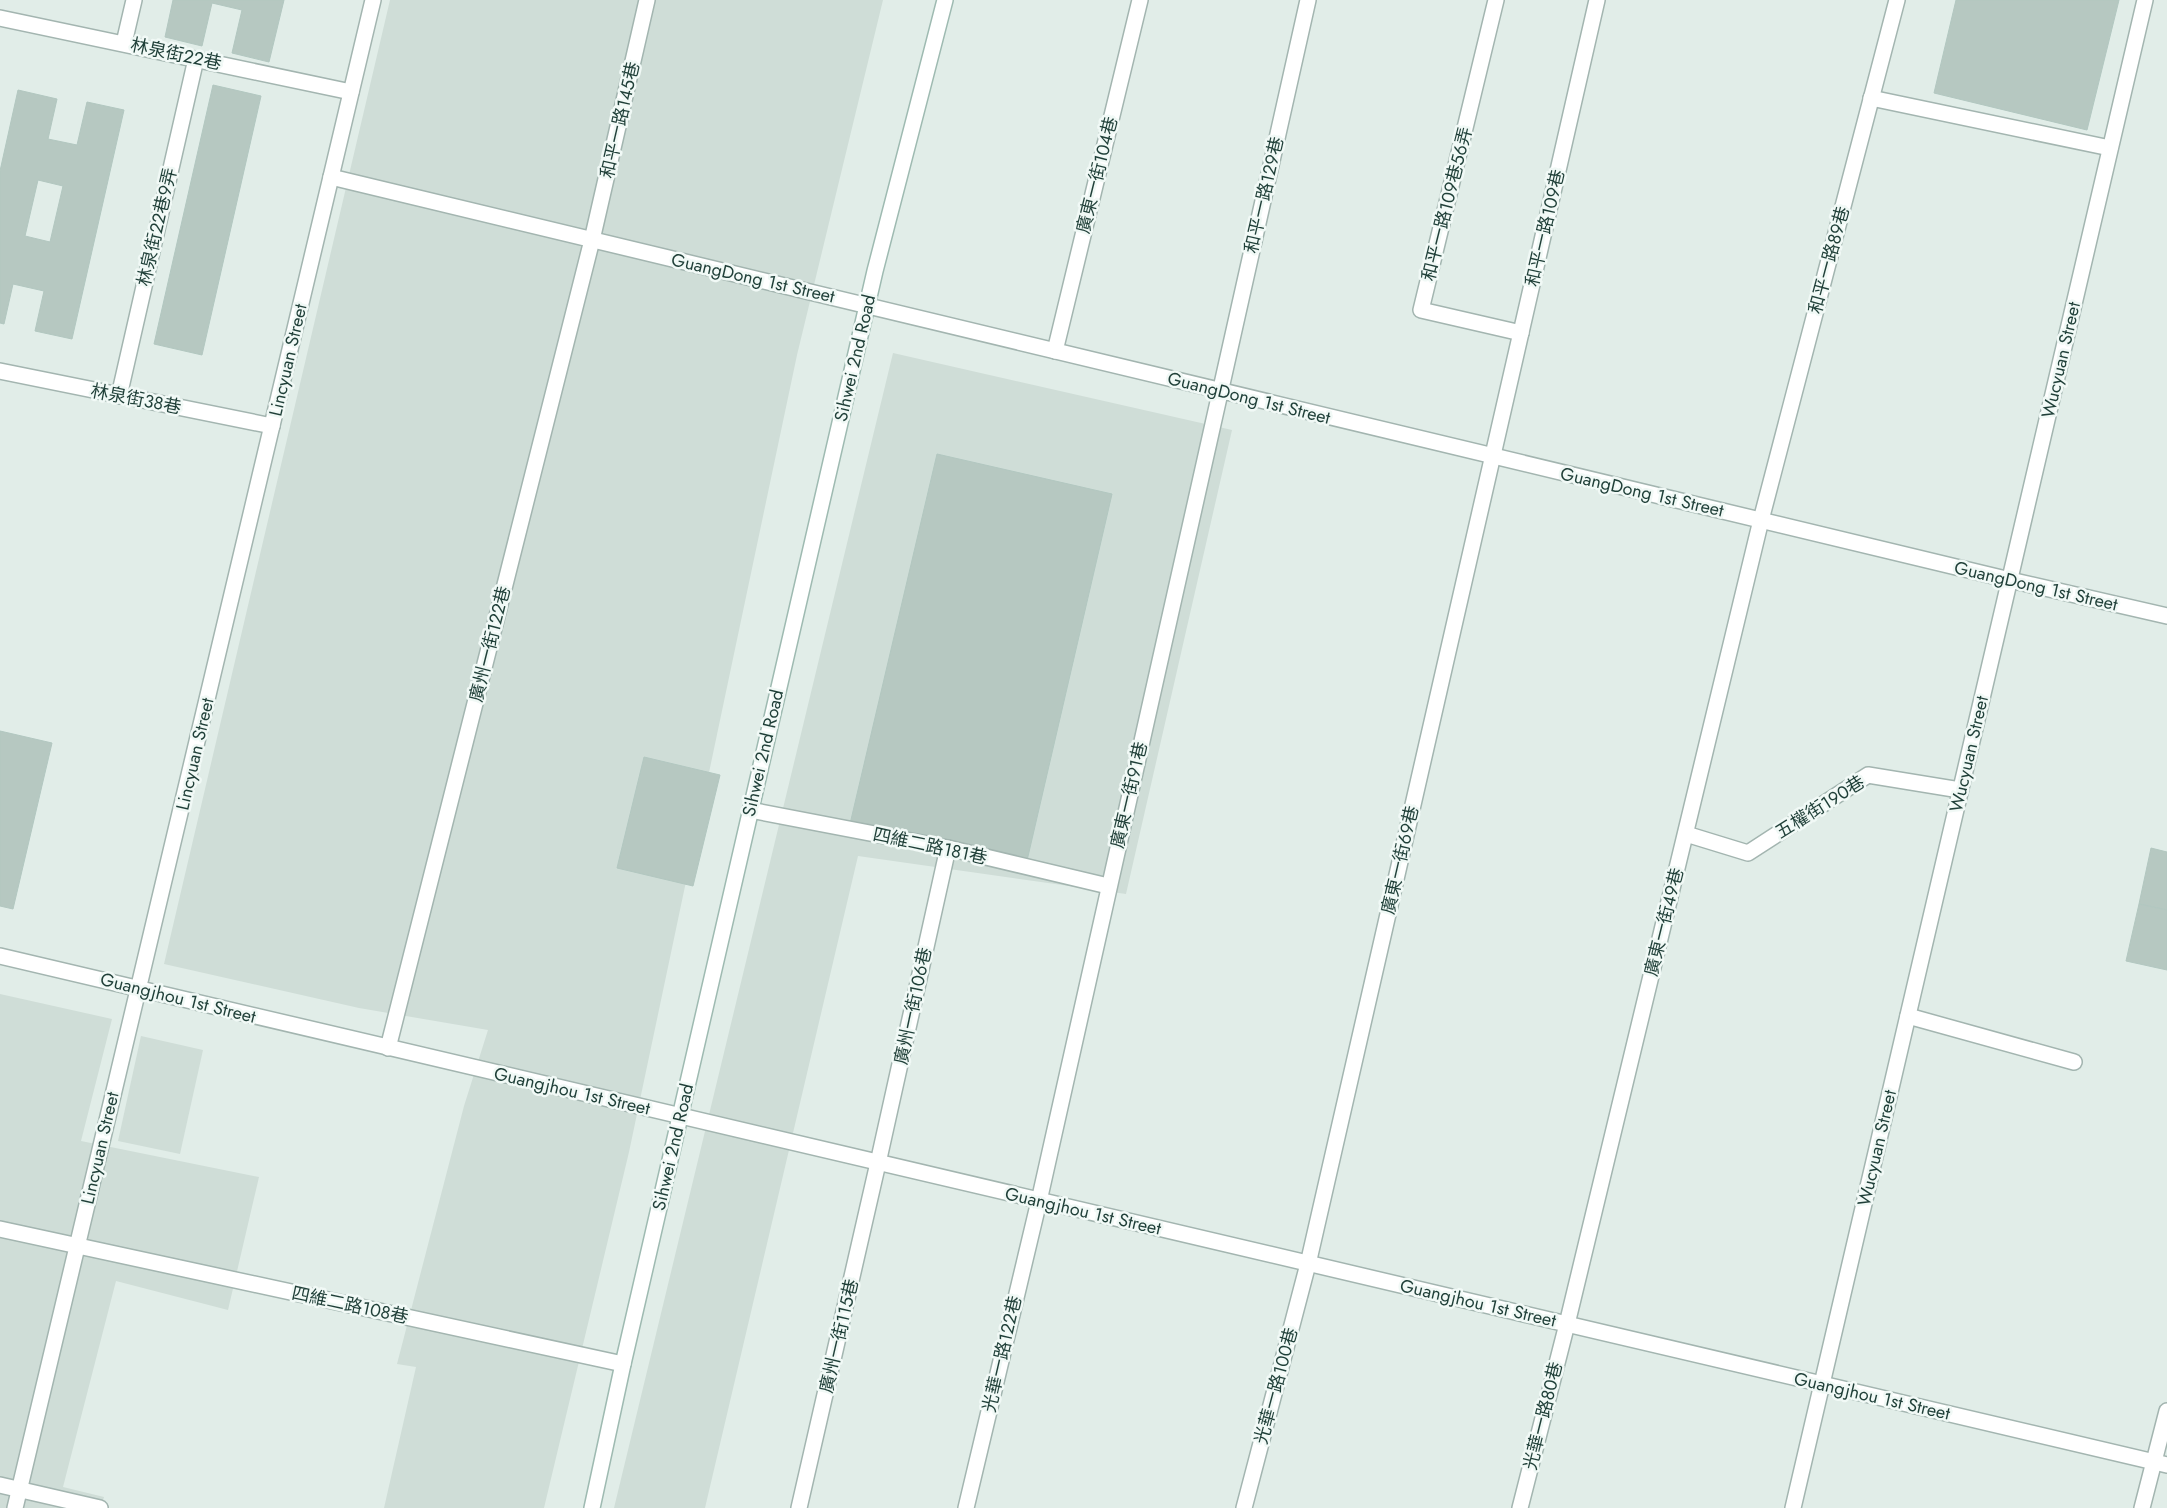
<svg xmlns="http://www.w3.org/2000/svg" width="2167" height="1508" viewBox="0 0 2167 1508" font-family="Jost,'Noto Sans TC',sans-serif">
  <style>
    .built { fill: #cfddd7 }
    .building { fill: #b6c8c1; stroke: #b2c7c0; fill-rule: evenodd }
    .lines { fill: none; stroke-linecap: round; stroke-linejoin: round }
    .street-casing { stroke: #a3b5b0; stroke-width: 18 }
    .secondary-casing { stroke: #9ebab1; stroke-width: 18 }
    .street { stroke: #fff; stroke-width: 15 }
    .secondary { stroke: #fff; stroke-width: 15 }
    .labels { text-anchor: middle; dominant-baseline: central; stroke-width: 5; stroke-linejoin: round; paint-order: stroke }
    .street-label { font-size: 18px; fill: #1f3f38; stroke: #f1f9f6 }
  </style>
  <rect width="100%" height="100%" fill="#e1ede8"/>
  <g class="built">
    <polygon points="390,0 883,0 797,355 629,1152 544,1508 384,1508 416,1367 397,1364 464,1106 488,1030 359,1008 164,964"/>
    <polygon points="893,353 1232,430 1126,894 858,856 705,1508 614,1508"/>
    <polygon points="0,994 112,1019 81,1141 259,1177 228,1310 116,1281 63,1487 104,1497 101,1508 0,1508"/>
    <polygon points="141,1036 203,1050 180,1154 118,1141"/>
  </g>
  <g class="building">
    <polygon points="173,0 284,0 269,62 232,53 242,10 212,3 202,46 165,37"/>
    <polygon points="1956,0 2119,0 2087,130 1934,93"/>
    <polygon points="213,85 261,96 202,355 154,344"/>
    <path d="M18,90L57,99L48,139L77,145L87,102L124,110L72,339L35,331L44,291L13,284L4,324L0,323V171ZM38,180L63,186L50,242L25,236Z"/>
    <polygon points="937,454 1112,494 1026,865 850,824"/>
    <polygon points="0,731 52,743 13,909 0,906"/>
    <polygon points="644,757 720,775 693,886 617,868"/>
    <polygon points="2151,848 2167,852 2167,910 2139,904"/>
    <polygon points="2139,904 2167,910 2167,970 2126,961"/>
  </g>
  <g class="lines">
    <g class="street-casing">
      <g id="street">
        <polyline points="1496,0 1421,310 1521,333"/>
        <polyline points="0,18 351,92"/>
        <polyline points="124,43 134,0"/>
        <polyline points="1871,98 2110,148"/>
        <polyline points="331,177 2010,580 2167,616"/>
        <polyline points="1055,351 1140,0"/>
        <polyline points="0,371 272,426"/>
        <polyline points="119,396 196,59"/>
        <polyline points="750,810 948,848 1108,886"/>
        <polyline points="1686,834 1748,853 1868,775 1960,790"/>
        <polyline points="0,956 2167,1465"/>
        <polyline points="1908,1016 2074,1062"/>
        <polyline points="388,1048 592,240 647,0"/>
        <polyline points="0,1229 623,1364"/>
        <polyline points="0,1485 100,1508"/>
        <polyline points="15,1508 373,0"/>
        <polyline points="799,1508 878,1163 948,848"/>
        <polyline points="966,1508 1039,1201 1308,0"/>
        <polyline points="1244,1508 1308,1264 1597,0"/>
        <polyline points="1520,1508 1567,1324 1761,520 1897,0"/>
        <polyline points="1793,1508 2145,0"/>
        <polyline points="2142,1508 2167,1411"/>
      </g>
    </g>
    <g class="secondary-casing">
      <polyline id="secondary" points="592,1508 623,1364 875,271 945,0"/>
    </g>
    <use href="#street" class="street"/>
    <use href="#secondary" class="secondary"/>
  </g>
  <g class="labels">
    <g class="street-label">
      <text transform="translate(176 54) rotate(12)">林泉街22巷</text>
      <text transform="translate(620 120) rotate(-77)">和平一路145巷</text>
      <text transform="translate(1097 175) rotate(-76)">廣東一街104巷</text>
      <text transform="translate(1264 195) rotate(-77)">和平一路129巷</text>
      <text transform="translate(1447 204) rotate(-76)">和平一路109巷56弄</text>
      <text transform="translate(157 227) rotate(-77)">林泉街22巷9弄</text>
      <text transform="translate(1545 228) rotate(-77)">和平一路109巷</text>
      <text transform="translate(1829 260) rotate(-75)">和平一路89巷</text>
      <text transform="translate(753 278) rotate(13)">GuangDong 1st Street</text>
      <text transform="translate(855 358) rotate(-77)">Sihwei 2nd Road</text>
      <text transform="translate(288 360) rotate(-77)">Lincyuan Street</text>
      <text transform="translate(2061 360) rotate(-77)">Wucyuan Street</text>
      <text transform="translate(1249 398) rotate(14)">GuangDong 1st Street</text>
      <text transform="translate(136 399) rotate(11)">林泉街38巷</text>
      <text transform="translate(1642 492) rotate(13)">GuangDong 1st Street</text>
      <text transform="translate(2036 586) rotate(13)">GuangDong 1st Street</text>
      <text transform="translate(490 644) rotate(-76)">廣州一街122巷</text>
      <text transform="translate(763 753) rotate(-77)">Sihwei 2nd Road</text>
      <text transform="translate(195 754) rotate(-77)">Lincyuan Street</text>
      <text transform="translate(1969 754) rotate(-77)">Wucyuan Street</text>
      <text transform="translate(1129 795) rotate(-77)">廣東一街91巷</text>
      <text transform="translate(1820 807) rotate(-32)">五權街190巷</text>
      <text transform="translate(930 846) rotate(12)">四維二路181巷</text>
      <text transform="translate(1400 860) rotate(-77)">廣東一街69巷</text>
      <text transform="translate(1664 922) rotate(-76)">廣東一街49巷</text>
      <text transform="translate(178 998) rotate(14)">Guangjhou 1st Street</text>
      <text transform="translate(913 1006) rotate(-78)">廣州一街106巷</text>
      <text transform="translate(572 1091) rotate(13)">Guangjhou 1st Street</text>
      <text transform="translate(673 1147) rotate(-77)">Sihwei 2nd Road</text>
      <text transform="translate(100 1148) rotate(-77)">Lincyuan Street</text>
      <text transform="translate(1877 1148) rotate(-77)">Wucyuan Street</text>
      <text transform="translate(1083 1211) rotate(13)">Guangjhou 1st Street</text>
      <text transform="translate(1478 1303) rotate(13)">Guangjhou 1st Street</text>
      <text transform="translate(350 1305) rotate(12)">四維二路108巷</text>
      <text transform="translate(839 1336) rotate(-77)">廣州一街115巷</text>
      <text transform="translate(1002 1354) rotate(-77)">光華一路122巷</text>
      <text transform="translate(1276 1386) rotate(-75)">光華一路100巷</text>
      <text transform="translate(1872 1396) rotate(13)">Guangjhou 1st Street</text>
      <text transform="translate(1543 1416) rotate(-76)">光華一路80巷</text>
    </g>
  </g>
</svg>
